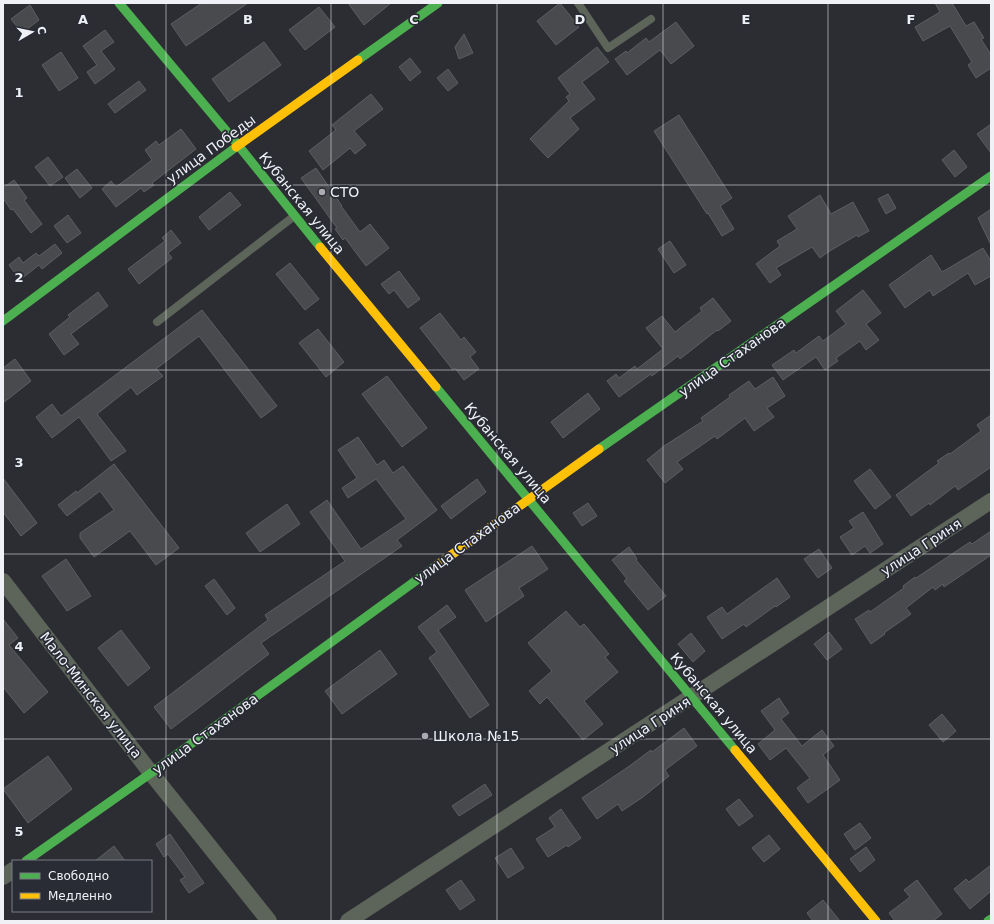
<svg xmlns="http://www.w3.org/2000/svg" width="994" height="924" viewBox="0 0 994 924" font-family="'DejaVu Sans',sans-serif">
  <style>
    .building { fill: #494a4e; stroke: #5d5e62 }
    .lines { fill: none; stroke-linecap: round; stroke-linejoin: round }
    .lane { stroke: #5d6459; stroke-width: 8 }
    .street { stroke: #5d6459; stroke-width: 16 }
    .fast { stroke: #4caf50; stroke-width: 9 }
    .slow { stroke: #ffc107; stroke-width: 9 }
    .grid { fill: none; stroke: #eff1f7; stroke-width: 1; stroke-opacity: 0.55 }
    .poi-dot { fill: #abacb2; stroke: #292c35; stroke-width: 1.5 }
    .labels { text-anchor: middle; dominant-baseline: central; stroke-width: 3.5; stroke-linejoin: round; paint-order: stroke }
    .street-label { font-size: 14px; fill: #eff1f7; stroke: #292c35 }
    .poi-label { font-size: 14px; fill: #eff1f7; stroke: #292c35; text-anchor: start }
    .grid-label { font-size: 13px; text-anchor: middle; font-weight: bold; fill: #eff1f7; stroke: #292c35; stroke-width: 3.5; stroke-linejoin: round; paint-order: stroke }
  </style>
  <rect width="100%" height="100%" fill="#2c2d32"/>
  <g class="building">
    <polygon points="202,3 248,3 186,46 171,24"/>
    <polygon points="348,3 391,3 364,25"/>
    <polygon points="560,3 579,27 556,45 537,21"/>
    <polygon points="935,3 952,3 966,26 974,22 984,38 981,39 991,55 991,68 976,78 968,65 972,62 950,26 923,41 915,27 940,12"/>
    <polygon points="30,5 39,20 22,33 11,19"/>
    <polygon points="319,7 335,27 305,50 289,30"/>
    <polygon points="676,22 694,46 671,64 660,50 627,75 615,59 626,51 627,53 646,38 649,42"/>
    <polygon points="105,30 114,42 101,51 115,69 95,84 87,72 97,65 83,46"/>
    <polygon points="464,34 473,53 459,59 455,47"/>
    <polygon points="264,42 281,65 229,102 212,79"/>
    <polygon points="597,47 609,62 582,82 595,99 570,118 579,129 548,158 530,139 569,101 566,97 570,94 558,78"/>
    <polygon points="61,52 78,78 59,91 42,65"/>
    <polygon points="410,58 421,72 410,81 399,67"/>
    <polygon points="448,69 458,83 448,91 437,78"/>
    <polygon points="139,81 146,90 115,113 108,104"/>
    <polygon points="371,94 383,109 354,131 366,145 355,154 350,148 323,170 309,151 336,130 332,125"/>
    <polygon points="679,115 732,198 720,206 734,229 722,236 708,213 707,214 654,131"/>
    <polygon points="991,124 991,153 977,134"/>
    <polygon points="181,129 196,149 152,183 154,185 144,192 141,188 116,207 102,189 111,181 116,187 152,160 145,150 156,141 159,145"/>
    <polygon points="954,150 967,167 955,177 942,160"/>
    <polygon points="48,157 63,177 50,186 35,167"/>
    <polygon points="316,168 342,206 341,206 360,232 370,224 389,248 366,266 345,238 343,240 335,229 337,228 301,178"/>
    <polygon points="77,169 92,188 80,198 65,178"/>
    <polygon points="14,180 27,198 24,200 42,224 31,233 13,209 11,210 3,198 3,188"/>
    <polygon points="230,192 241,205 209,230 199,217"/>
    <polygon points="888,194 896,208 886,214 878,199"/>
    <polygon points="820,195 831,214 853,202 869,231 858,237 857,235 828,252 820,258 812,247 776,268 781,275 770,283 756,264 780,246 777,241 797,229 788,216"/>
    <polygon points="991,209 991,245 978,218"/>
    <polygon points="68,215 81,233 67,243 54,226"/>
    <polygon points="171,230 181,243 168,253 172,258 139,284 128,269 165,241 162,238"/>
    <polygon points="670,241 686,265 674,273 658,249"/>
    <polygon points="55,244 62,253 42,269 39,265 20,280 9,265 19,257 23,263 36,253 39,256"/>
    <polygon points="983,248 991,261 991,276 975,285 968,273 933,296 930,290 905,308 889,285 931,255 942,272"/>
    <polygon points="290,263 319,299 305,310 276,274"/>
    <polygon points="399,271 420,299 408,308 394,290 389,294 381,284"/>
    <polygon points="863,290 881,313 866,324 879,340 866,350 860,341 836,358 838,361 825,370 816,357 783,380 772,365 794,350 796,353 819,336 823,341 846,324 836,311"/>
    <polygon points="98,292 108,306 71,334 79,344 64,355 49,334 70,317 68,315"/>
    <polygon points="713,298 731,321 718,331 717,330 680,359 678,356 652,376 651,374 619,397 607,381 616,374 619,378 635,366 637,369 663,349 646,328 662,316 675,332 702,311 700,308"/>
    <polygon points="202,310 277,406 261,418 199,336 156,369 163,376 137,395 131,387 97,414 126,451 111,461 79,417 52,438 36,417 52,404 61,416"/>
    <polygon points="440,313 461,340 464,337 476,352 470,357 479,369 464,380 455,368 453,370 420,328"/>
    <polygon points="318,329 344,362 326,377 299,343"/>
    <polygon points="15,359 31,381 3,403 3,368"/>
    <polygon points="387,376 427,428 402,447 362,394"/>
    <polygon points="773,377 785,396 767,408 774,417 754,431 745,418 717,439 715,436 677,462 683,469 665,483 647,460 664,446 703,421 701,418 730,397 729,395 749,381 755,389"/>
    <polygon points="588,393 600,409 563,438 551,422"/>
    <polygon points="991,415 991,467 958,490 955,486 930,505 929,503 911,516 896,495 939,463 937,461 949,453 950,454 981,431 977,425"/>
    <polygon points="358,437 377,465 384,460 393,473 403,466 437,510 397,540 402,546 261,643 269,654 171,729 154,707 268,620 265,615 345,561 310,512 327,500 361,549 406,519 376,479 348,498 342,488 357,478 338,450"/>
    <polygon points="114,464 179,548 156,565 130,531 94,557 80,538 80,533 114,510 100,491 67,516 58,505 76,491 77,493"/>
    <polygon points="870,469 891,497 875,509 854,481"/>
    <polygon points="3,478 37,523 21,536 3,512"/>
    <polygon points="477,479 486,492 451,519 441,506"/>
    <polygon points="588,503 597,516 582,526 573,513"/>
    <polygon points="287,504 300,524 260,552 246,533"/>
    <polygon points="863,512 883,544 870,553 865,546 852,555 840,537 854,528 849,521"/>
    <polygon points="991,531 991,555 944,587 943,584 935,590 933,587 906,608 911,614 884,633 885,634 871,644 855,619 869,610 870,612 904,588 903,586 915,577 916,578 970,542 972,544"/>
    <polygon points="532,546 548,569 519,588 524,596 486,622 465,590"/>
    <polygon points="629,547 637,559 636,560 666,596 648,610 624,581 627,579 612,560"/>
    <polygon points="819,549 832,568 818,578 804,559"/>
    <polygon points="66,559 91,596 67,611 42,576"/>
    <polygon points="777,578 790,597 776,607 775,606 746,627 744,624 722,639 707,617 722,607 727,614"/>
    <polygon points="214,579 235,608 227,615 205,586"/>
    <polygon points="447,605 456,617 438,630 489,705 470,718 429,658 437,652 418,627"/>
    <polygon points="566,611 580,627 584,624 609,654 605,657 618,672 584,701 603,724 583,740 547,697 540,704 529,691 552,671 528,643"/>
    <polygon points="3,619 18,638 9,645 48,692 24,713 3,687"/>
    <polygon points="121,630 150,668 128,686 98,648"/>
    <polygon points="829,632 842,649 827,660 814,644"/>
    <polygon points="691,633 705,651 693,662 678,644"/>
    <polygon points="380,650 397,674 342,714 325,691"/>
    <polygon points="779,698 789,713 781,719 802,746 822,730 834,746 823,755 840,780 808,803 797,788 810,778 786,748 770,760 758,744 775,730 761,711"/>
    <polygon points="942,714 956,731 943,742 929,725"/>
    <polygon points="684,728 697,746 665,770 669,776 643,797 622,811 618,804 597,819 582,798 628,767 651,750 652,752"/>
    <polygon points="48,756 72,789 28,823 3,789"/>
    <polygon points="485,784 492,795 459,816 452,806"/>
    <polygon points="739,799 753,816 739,826 726,809"/>
    <polygon points="561,809 581,838 568,847 567,845 548,857 536,839 555,827 549,818"/>
    <polygon points="860,823 871,838 855,850 844,834"/>
    <polygon points="170,834 204,883 189,893 180,880 185,877 168,854 164,857 156,844"/>
    <polygon points="769,835 780,849 764,862 752,848"/>
    <polygon points="114,846 125,861 95,861"/>
    <polygon points="866,847 875,860 860,872 850,859"/>
    <polygon points="511,848 524,868 508,878 495,858"/>
    <polygon points="991,865 991,891 970,909 954,889 966,879 969,882"/>
    <polygon points="461,880 475,900 460,910 446,890"/>
    <polygon points="917,880 942,914 933,921 895,921 889,913 910,897 904,890"/>
    <polygon points="823,900 840,921 813,921 807,913"/>
  </g>
  <g class="lines">
    <g class="lane">
      <polyline points="578,3 608,48 651,19"/>
      <polyline points="157,322 293,217"/>
    </g>
    <g class="street">
      <polyline points="3,581 151,773 269,921"/>
      <polyline points="3,877 13,870"/>
      <polyline points="348,921 991,501"/>
    </g>
    <g class="fast">
      <polyline points="119,3 238,145 320,247"/>
      <polyline points="358,60 438,3"/>
      <polyline points="3,321 236,147"/>
      <polyline points="436,387 735,750"/>
      <polyline points="599,449 991,176"/>
      <polyline points="26,861 151,773 436,566"/>
      <polyline points="988,921 991,919"/>
    </g>
    <g class="slow">
      <polyline points="236,147 358,60"/>
      <polyline points="320,247 436,387"/>
      <polyline points="436,566 599,449"/>
      <polyline points="735,750 876,921"/>
    </g>
  </g>
  <path class="grid" d="M166,3V921M331,3V921M497,3V921M663,3V921M828,3V921M3,185H991M3,370H991M3,554H991M3,739H991"/>
  <g class="poi-dot">
    <circle cx="322" cy="192" r="4"/>
    <circle cx="425" cy="736" r="4"/>
  </g>
  <g class="labels">
    <g class="street-label">
      <text transform="translate(211 149) rotate(-36)">улица Победы</text>
      <text transform="translate(302 203) rotate(51)">Кубанская улица</text>
      <text transform="translate(732 357) rotate(-35)">улица Стаханова</text>
      <text transform="translate(508 453) rotate(50)">Кубанская улица</text>
      <text transform="translate(467 543) rotate(-36)">улица Стаханова</text>
      <text transform="translate(921 547) rotate(-33)">улица Гриня</text>
      <text transform="translate(91 695) rotate(52)">Мало-Минская улица</text>
      <text transform="translate(714 703) rotate(50)">Кубанская улица</text>
      <text transform="translate(650 725) rotate(-33)">улица Гриня</text>
      <text transform="translate(205 734) rotate(-36)">улица Стаханова</text>
    </g>
    <g class="poi-label">
      <text x="330" y="192">СТО</text>
      <text x="433" y="736">Школа №15</text>
    </g>
  </g>
  <g class="grid-label">
    <text x="83" y="24">A</text>
    <text x="248" y="24">B</text>
    <text x="414" y="24">C</text>
    <text x="580" y="24">D</text>
    <text x="746" y="24">E</text>
    <text x="911" y="24">F</text>
    <text x="19" y="97">1</text>
    <text x="19" y="282">2</text>
    <text x="19" y="467">3</text>
    <text x="19" y="651">4</text>
    <text x="19" y="836">5</text>
  </g>
  <rect width="994" height="924" fill="none" stroke="#eff1f7" stroke-width="8"/>
  <rect x="12" y="860" width="140" height="52" fill="#292c35" stroke="#787b83"/>
  <rect x="20" y="873" width="20" height="6" fill="#4caf50" stroke="#787b83"/>
  <text x="48" y="880" font-size="12" fill="#eff1f7">Свободно</text>
  <rect x="20" y="893" width="20" height="6" fill="#ffc107" stroke="#787b83"/>
  <text x="48" y="900" font-size="12" fill="#eff1f7">Медленно</text>
  <g transform="translate(32 32) rotate(81)" stroke="#292c35" stroke-width="3" paint-order="stroke">
  <path d="M0-3L7 15L0 10L-7 15Z" fill="#eff1f7"/>
  <text y="-6" font-size="11" font-weight="bold" text-anchor="middle" fill="#eff1f7">С</text>
  </g>
</svg>
